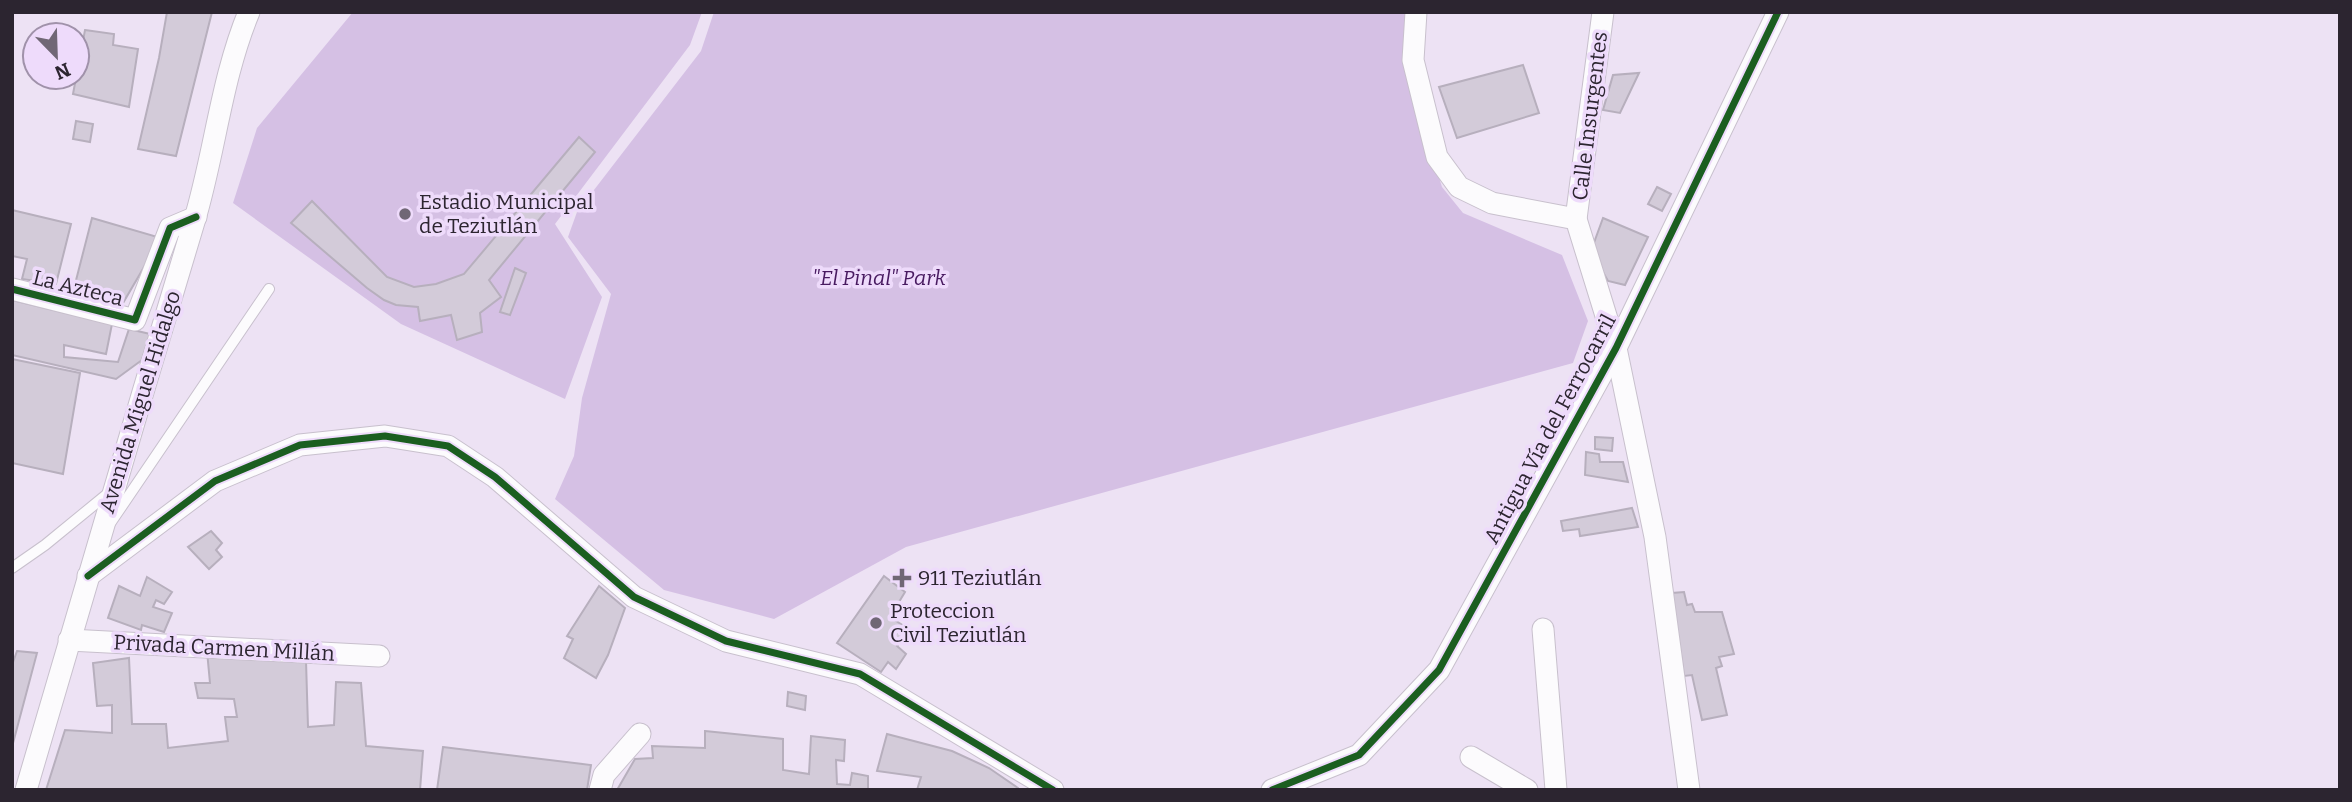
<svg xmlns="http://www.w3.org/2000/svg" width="2352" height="802" viewBox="0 0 2352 802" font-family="Bitter,serif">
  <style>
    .green { fill: #d5c0e4 }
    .building { fill: #d3cbd9; stroke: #b7afbd; stroke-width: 2 }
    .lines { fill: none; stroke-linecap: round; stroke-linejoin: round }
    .service-casing { stroke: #c8c0cd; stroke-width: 12 }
    .minor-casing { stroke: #c8c0cd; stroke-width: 23 }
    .service { stroke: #fcfbfd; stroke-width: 10 }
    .minor { stroke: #fcfbfd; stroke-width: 21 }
    .cycleway-casing { stroke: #eedbfb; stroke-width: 11 }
    .cycleway { stroke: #1b5e20; stroke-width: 7 }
    .poi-dot { fill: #706775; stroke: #eedbfb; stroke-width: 2.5 }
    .labels { text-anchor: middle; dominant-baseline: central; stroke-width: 7; stroke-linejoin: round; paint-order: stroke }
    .street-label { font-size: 21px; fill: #2c2530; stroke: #eedbfb }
    .poi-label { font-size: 21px; fill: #2c2530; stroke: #eedbfb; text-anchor: start }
    .park-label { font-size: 21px; font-style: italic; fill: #481a60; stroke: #eedbfb }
  </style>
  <rect width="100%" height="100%" fill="#ede2f4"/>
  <g class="green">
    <polygon points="353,12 702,12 690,45 555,224 602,297 565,399 401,324 233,203 257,128"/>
    <polygon points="714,12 1406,12 1411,89 1442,187 1463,213 1562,255 1588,321 1573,363 906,547 774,619 664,590 555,499 574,456 582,398 611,294 568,237 577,212 701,51"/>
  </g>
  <g class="building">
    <polygon points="167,12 212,12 176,156 138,149 159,58"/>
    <polygon points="85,30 114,34 113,45 138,49 129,107 73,94"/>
    <polygon points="1523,65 1539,113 1457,138 1439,87"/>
    <polygon points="1639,73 1620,113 1603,110 1613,75"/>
    <polygon points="76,121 93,124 90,142 73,139"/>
    <polygon points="579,137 595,152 489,280 501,297 480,313 482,332 457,340 451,315 420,321 418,307 396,305 384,300 367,288 291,223 312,201 387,277 414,287 436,284 464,274"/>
    <polygon points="1657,187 1671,194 1662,211 1648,204"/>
    <polygon points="12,210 71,224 56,284 22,279 27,259 12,256"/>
    <polygon points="92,218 161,238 123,303 73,292"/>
    <polygon points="1603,218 1648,237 1625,285 1608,281 1591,251"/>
    <polygon points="515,268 526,273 510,315 500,312"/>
    <polygon points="12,300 112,324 106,354 64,345 64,357 118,362 129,329 150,334 142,360 116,379 12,355"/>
    <polygon points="12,359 80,373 63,474 12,463"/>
    <polygon points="1595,437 1613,438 1612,451 1595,449"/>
    <polygon points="1586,452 1599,454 1600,462 1623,462 1628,482 1585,475"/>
    <polygon points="1632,508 1638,527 1580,536 1579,529 1563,531 1561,521"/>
    <polygon points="211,531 222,543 216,550 222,557 209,569 188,547"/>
    <polygon points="884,576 905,592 890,617 910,630 897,646 906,654 896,669 888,662 881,672 837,643"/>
    <polygon points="147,577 172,592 164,604 156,600 153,607 172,613 164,632 142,625 141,630 108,618 119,586 140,596"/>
    <polygon points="599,586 625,608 608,655 596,678 564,658 573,639 567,636"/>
    <polygon points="1684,592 1687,605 1692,604 1695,612 1722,612 1734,654 1719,657 1722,666 1716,668 1727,715 1702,720 1692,675 1684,676 1672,593"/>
    <polygon points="17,651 37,653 12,747 12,665"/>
    <polygon points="207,651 306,661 308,727 334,725 336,682 361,683 366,746 423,751 420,790 46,790 65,730 112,733 112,705 97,706 93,663 129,658 132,724 166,724 168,748 228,741 225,717 237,717 234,699 198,698 195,683 210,683"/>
    <polygon points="788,692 806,696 805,710 787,706"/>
    <polygon points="705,731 783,739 783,770 809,774 811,736 845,740 844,761 836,760 837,784 850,785 852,773 868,776 868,790 617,790 635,759 653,758 652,746 705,748"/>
    <polygon points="887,734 952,751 989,768 1018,788 1018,790 917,790 921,777 877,771"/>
    <polygon points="443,747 591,765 587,790 437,790"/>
  </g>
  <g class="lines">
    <g class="service-casing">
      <g id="service">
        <polyline points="111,522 269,289"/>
        <polyline points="12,568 45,545 111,491"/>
      </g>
    </g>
    <g class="minor-casing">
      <g id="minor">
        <polyline points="1416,12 1413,60 1437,157 1459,187 1492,203 1576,219 1616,348 1655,537 1689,790"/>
        <polyline points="1576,219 1603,12"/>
        <polyline points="12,289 135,320 170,228 196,217"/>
        <polyline points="88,576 215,481 300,445 385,436 448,446 495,477 634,597 726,641 860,674 1053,790"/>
        <polyline points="1543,629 1556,790"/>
        <polyline points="69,640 379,656"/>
        <polyline points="1471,757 1527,790"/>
        <path d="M26,790C81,600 137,411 194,222C215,153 221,79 249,12"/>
        <polyline points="600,790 604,775 640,734"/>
        <polyline points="1272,790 1359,755 1439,670 1616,348 1778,12"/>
      </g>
    </g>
    <use href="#service" class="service"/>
    <use href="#minor" class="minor"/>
    <g class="cycleway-casing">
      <g id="cycleway">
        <polyline points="12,289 135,320 170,228 196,217"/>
        <polyline points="88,576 215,481 300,445 385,436 448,446 495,477 634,597 726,641 860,674 1053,790"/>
        <polyline points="1272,790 1359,755 1439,670 1616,348 1778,12"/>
      </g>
    </g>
    <use href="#cycleway" class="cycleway"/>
  </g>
  <g class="poi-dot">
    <circle cx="405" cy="214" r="7"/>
    <path d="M898.5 567.5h7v7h7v7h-7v7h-7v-7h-7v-7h7z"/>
    <circle cx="876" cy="623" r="7"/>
  </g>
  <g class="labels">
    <g class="street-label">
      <text transform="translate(1590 116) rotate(-83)">Calle Insurgentes</text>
      <text transform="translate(78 288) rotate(14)">La Azteca</text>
      <text transform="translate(140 402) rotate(-73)">Avenida Miguel Hidalgo</text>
      <text transform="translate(1550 429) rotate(-62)">Antigua Vía del Ferrocarril</text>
      <text transform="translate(224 648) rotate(3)">Privada Carmen Millán</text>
    </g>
    <g class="poi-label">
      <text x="419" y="202">Estadio Municipal<tspan x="419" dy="24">de Teziutlán</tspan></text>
      <text x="918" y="578">911 Teziutlán</text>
      <text x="890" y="611">Proteccion<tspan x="890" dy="24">Civil Teziutlán</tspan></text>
    </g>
    <g class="park-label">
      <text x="879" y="278">"El Pinal" Park</text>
    </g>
  </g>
  <rect width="2352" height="802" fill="none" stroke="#2c2530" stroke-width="28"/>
  <g transform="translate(56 56) rotate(157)"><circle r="33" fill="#eedbfb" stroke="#a092aa" stroke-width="2"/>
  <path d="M0-5L12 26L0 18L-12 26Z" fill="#706775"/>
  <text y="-10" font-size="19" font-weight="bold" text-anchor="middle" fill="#2c2530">N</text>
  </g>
</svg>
